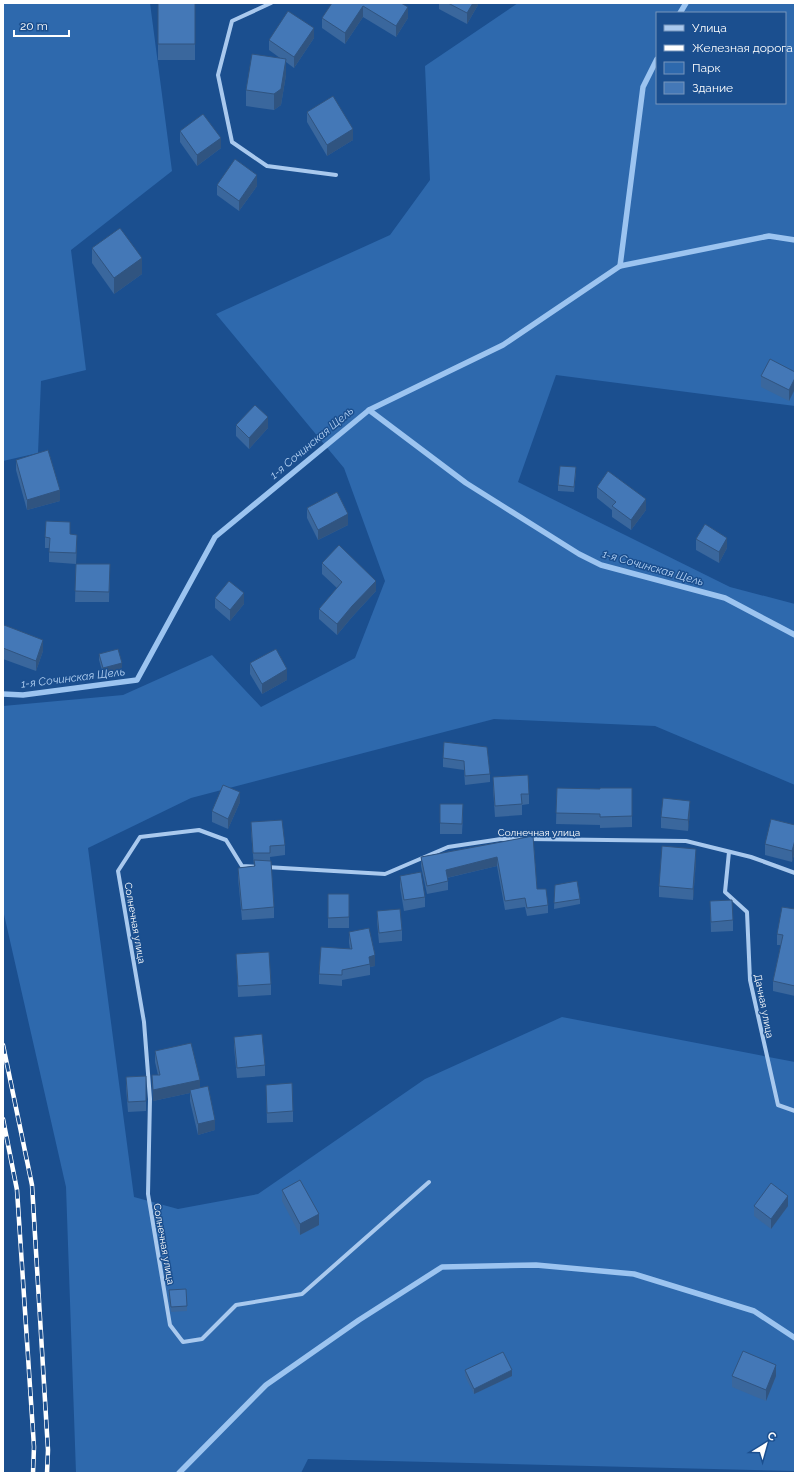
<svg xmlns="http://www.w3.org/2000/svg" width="798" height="1476" viewBox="0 0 798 1476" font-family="Raleway,sans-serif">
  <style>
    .green { fill: #2e69ad; fill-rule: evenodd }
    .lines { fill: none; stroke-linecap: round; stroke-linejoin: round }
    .stream { stroke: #9cc4f0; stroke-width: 5.5 }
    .street { stroke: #a9c9ee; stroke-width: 4 }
    .rail-casing { stroke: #fff; stroke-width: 4.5 }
    .rail { stroke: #1b4f8f; stroke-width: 3; stroke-dasharray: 9; stroke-linecap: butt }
    .wall { fill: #3a679d }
    .shaded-wall { fill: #305480 }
    .building { fill: #4478b7; stroke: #305480 }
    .labels { text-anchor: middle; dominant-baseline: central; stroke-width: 3; stroke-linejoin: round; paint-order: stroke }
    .street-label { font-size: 10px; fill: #fff; stroke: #1b4f8f }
    .water-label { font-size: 11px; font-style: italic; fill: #b5d3f5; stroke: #1b4f8f }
  </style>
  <rect width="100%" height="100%" fill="#1b4f8f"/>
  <g class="green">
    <polygon points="3,3 150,3 172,171 71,250 86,370 41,381 38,453 3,461"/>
    <path d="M518,3H795V406L556,375L518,482L730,587L795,604V785L655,726L494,719L191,798L88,848L134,1197L178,1209L258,1194L425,1079L562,1017L795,1062V1471L308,1459L301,1473H76L66,1187L3,910V706L123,695L212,655L261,707L355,658L385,581L344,468L216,314L390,235L430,180L425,66ZM657,13H785V103H657Z"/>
  </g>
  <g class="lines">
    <g class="stream">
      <polyline points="680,13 686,3"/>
      <polyline points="620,266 769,236 795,240"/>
      <polyline points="369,410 503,345 620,266 643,87 657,59"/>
      <polyline points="3,694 23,695 137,680 215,537 369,410 466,483 579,554 601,565 725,598 795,635"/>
      <polyline points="179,1473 266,1385 359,1320 442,1267 536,1265 634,1274 754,1311 795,1338"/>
    </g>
    <g class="street">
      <polyline points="271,3 232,21 218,75 232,142 267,166 336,175"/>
      <polyline points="528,839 686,841 751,857 795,873"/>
      <polyline points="729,852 725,892 747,912 750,980 778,1105 795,1111"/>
      <polyline points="258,867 242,866 226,840 199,830 140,837 118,871 144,1022 150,1099 148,1194 170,1325 183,1342 202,1339 236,1305 302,1294 429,1182"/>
      <polyline points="266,867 385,874 448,847 501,839 521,839"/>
    </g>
    <g class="rail-casing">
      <g id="rail">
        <polyline points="3,1045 32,1185 48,1450 47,1473"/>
        <polyline points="3,1119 17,1190 34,1447 33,1473"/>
      </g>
    </g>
    <use href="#rail" class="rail"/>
  </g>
  <g class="wall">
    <rect x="158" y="3" width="37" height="57"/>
    <polygon points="332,3 401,3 408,18 396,37 363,17 345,44 322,28 322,18"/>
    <polygon points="439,3 478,3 478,5 467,24 439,9"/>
    <polygon points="314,38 294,68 286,62 286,75 281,105 274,110 246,106 246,90 280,58 269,50 269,40"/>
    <polygon points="307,112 353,140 327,156 307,122"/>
    <polygon points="180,131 221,148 197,166 180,142"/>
    <polygon points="217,185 257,186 239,211 217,195"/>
    <polygon points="92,248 142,274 114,294 92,263"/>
    <polygon points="795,372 789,401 761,387 761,376"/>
    <polygon points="236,425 268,428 249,449 236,436"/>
    <polygon points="16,460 60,501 27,510 16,470"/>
    <polygon points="576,472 574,492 558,491 558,485"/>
    <polygon points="597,487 646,510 631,530 612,517 612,510 597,498"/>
    <polygon points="307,508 348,525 318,540 307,518"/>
    <polygon points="70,534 77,545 76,564 49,562 49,548 45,548 45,537"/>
    <polygon points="696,539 727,548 719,563 696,550"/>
    <polygon points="322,563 376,591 352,617 337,635 319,619 319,609 337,588 322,574"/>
    <polygon points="76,564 110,564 109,602 75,602"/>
    <polygon points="215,598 244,604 230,621 215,608"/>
    <polygon points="3,627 43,651 36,671 3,659"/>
    <polygon points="99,654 122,668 103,674 99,660"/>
    <polygon points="250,663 287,680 262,694 250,674"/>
    <polygon points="444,742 490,774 490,782 465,785 464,770 443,767 443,758"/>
    <polygon points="493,777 529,794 529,804 522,805 522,815 495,817 493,788"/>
    <polygon points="557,788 600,789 632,788 632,827 600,828 600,825 556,824"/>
    <polygon points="240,802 228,829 212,822 212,811"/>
    <polygon points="440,804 463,815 462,834 440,834"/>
    <polygon points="690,812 688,831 661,828 661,817"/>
    <polygon points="251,822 285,845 285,855 270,857 274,907 274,918 242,920 238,878 238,868 254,866 251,833"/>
    <polygon points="795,825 795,851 792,862 765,855 765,844"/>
    <polygon points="533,836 537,889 548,905 548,913 527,916 525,907 505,910 497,866 447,878 448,881 448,890 427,894 421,866 421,857"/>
    <polygon points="696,860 693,900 659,897 659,886"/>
    <polygon points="400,876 425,897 425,907 404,911 400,887"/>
    <polygon points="555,885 580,899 580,904 554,909"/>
    <polygon points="328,894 349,917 349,928 328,928"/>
    <polygon points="710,901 733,920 733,931 711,932"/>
    <polygon points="795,909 795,996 773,991 773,981 781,945 777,945 777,934"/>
    <polygon points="377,911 402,930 402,941 379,943 377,921"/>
    <polygon points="349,932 375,966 370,967 370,975 342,980 342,986 319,984 319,974 350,949 349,943"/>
    <polygon points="236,954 271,984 271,995 238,997"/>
    <polygon points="234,1037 265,1065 265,1076 237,1078 234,1047"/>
    <polygon points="155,1051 200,1088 215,1130 198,1135 190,1101 190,1093 153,1101 152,1075 158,1075 155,1062"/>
    <polygon points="146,1076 146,1111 128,1112 126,1088 126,1077"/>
    <polygon points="266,1085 293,1111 293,1122 267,1123"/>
    <polygon points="282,1190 319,1225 300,1235 282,1201"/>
    <polygon points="754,1206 788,1206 771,1229 754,1216"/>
    <polygon points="169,1290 187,1306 187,1311 171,1312"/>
    <polygon points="465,1370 512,1376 474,1394 465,1376"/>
    <polygon points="732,1376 776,1376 766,1401 732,1387"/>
  </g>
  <g class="shaded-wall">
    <polygon points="473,3 478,3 478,5 467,24 467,13"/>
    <polygon points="363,6 363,17 345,44 345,33"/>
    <polygon points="408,7 408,18 396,37 396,26"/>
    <polygon points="314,28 314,38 294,68 294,57"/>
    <polygon points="286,59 286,75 281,105 274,110 274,94"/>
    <polygon points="353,129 353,140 327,156 327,145"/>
    <polygon points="221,138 221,148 197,166 197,155"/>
    <polygon points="257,175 257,186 239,211 239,201"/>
    <polygon points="142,258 142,274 114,294 114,278"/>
    <polygon points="795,378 795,389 789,401 789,390"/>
    <polygon points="268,417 268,428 249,449 249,438"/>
    <polygon points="60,490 60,501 27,510 27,500"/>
    <polygon points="646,499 646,510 631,530 631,520"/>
    <polygon points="348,514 348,525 318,540 318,530"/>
    <polygon points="77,535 77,545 76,564 76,553"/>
    <polygon points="727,538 727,548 719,563 719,552"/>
    <polygon points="376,581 376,591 352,617 337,635 337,624 352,606"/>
    <polygon points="244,593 244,604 230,621 230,610"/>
    <polygon points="43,640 43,651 36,671 36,661"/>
    <polygon points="122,663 122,668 103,674 103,668"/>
    <polygon points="287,669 287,680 262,694 262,684"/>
    <polygon points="240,792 240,802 228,829 228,819"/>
    <polygon points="690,801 690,812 688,831 688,820"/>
    <polygon points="795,840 795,851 792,862 792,851"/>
    <polygon points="696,849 696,860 693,900 693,889"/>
    <polygon points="497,857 497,866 446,878 446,870"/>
    <polygon points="375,955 375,966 370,967 369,957"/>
    <polygon points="200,1080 200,1090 190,1090 190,1093 153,1101 153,1090"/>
    <polygon points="215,1120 215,1130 198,1135 198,1124"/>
    <polygon points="788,1196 788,1206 771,1229 771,1219"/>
    <polygon points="319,1214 319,1225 300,1235 300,1224"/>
    <polygon points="776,1365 776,1376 766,1401 766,1390"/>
    <polygon points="512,1370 512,1376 474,1394 474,1389"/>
  </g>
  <g class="building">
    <rect x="158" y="3" width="37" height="41"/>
    <polygon points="332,3 401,3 408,7 396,26 363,6 345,33 322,18"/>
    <polygon points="448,3 473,3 467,13"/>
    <polygon points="288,11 314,28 294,57 269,40"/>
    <polygon points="252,54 286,59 281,89 274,94 246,90"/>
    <polygon points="333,96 353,129 327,145 307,112"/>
    <polygon points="203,114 221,138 197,155 180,131"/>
    <polygon points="235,159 257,175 239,201 217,185"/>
    <polygon points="120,228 142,258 114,278 92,248"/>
    <polygon points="770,359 795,372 795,378 789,390 761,376"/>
    <polygon points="255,405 268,417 249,438 236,425"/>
    <polygon points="48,450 60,490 27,500 16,460"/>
    <polygon points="560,466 576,467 574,487 558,485"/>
    <polygon points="608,471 646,499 631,520 612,506 616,502 597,487"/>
    <polygon points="337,492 348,514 318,530 307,508"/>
    <polygon points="46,521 70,522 70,534 77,535 76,553 49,552 50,538 45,537"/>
    <polygon points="705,524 727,538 719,552 696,539"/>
    <polygon points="339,545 376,581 352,606 337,624 319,609 342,582 322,563"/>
    <polygon points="76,564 110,564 109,592 75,591"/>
    <polygon points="229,581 244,593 230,610 215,598"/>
    <polygon points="4,625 43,640 36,661 3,648 3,627"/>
    <polygon points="118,649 122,663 103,668 99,654"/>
    <polygon points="276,649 287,669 262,684 250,663"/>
    <polygon points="444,742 487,747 490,774 465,776 464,761 443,758"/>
    <polygon points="528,775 529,794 521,794 522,804 495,806 493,777"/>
    <polygon points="223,785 240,792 228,819 212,811"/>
    <polygon points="557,788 600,789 600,788 632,788 632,816 600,817 600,814 556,813"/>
    <polygon points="663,798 690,801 688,820 661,817"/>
    <polygon points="440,804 463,804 462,824 440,823"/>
    <polygon points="771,819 795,825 795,840 792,851 765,844"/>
    <polygon points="282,820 285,845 270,846 270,853 253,853 251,822"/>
    <polygon points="533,836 537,889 546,889 548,905 527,908 525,898 505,901 497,857 446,870 448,881 427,886 421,857"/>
    <polygon points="662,846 696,849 693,889 659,886"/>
    <polygon points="254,860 271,861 274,907 242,910 238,868 255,866"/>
    <polygon points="421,872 425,897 404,900 400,876"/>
    <polygon points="577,881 580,899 554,903 555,885"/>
    <polygon points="328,894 349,894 349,917 328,918"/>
    <polygon points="732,900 733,920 711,922 710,901"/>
    <polygon points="782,907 795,909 795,986 773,981 783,935 777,934"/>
    <polygon points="400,909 402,930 379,933 377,911"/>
    <polygon points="369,928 375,955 369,957 370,964 342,970 342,975 319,974 321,947 352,949 349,932"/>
    <polygon points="269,952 271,984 238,986 236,954"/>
    <polygon points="262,1034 265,1065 237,1068 234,1037"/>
    <polygon points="191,1043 200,1080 153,1090 152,1075 160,1075 155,1051"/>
    <polygon points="146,1076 146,1101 128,1102 126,1077"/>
    <polygon points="292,1083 293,1111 267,1113 266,1085"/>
    <polygon points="208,1086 215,1120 198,1124 190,1090"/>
    <polygon points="300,1180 319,1214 300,1224 282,1190"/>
    <polygon points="771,1183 788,1196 771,1219 754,1206"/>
    <polygon points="186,1289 187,1306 171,1307 169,1290"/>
    <polygon points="743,1351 776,1365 766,1390 732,1376"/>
    <polygon points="503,1352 512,1370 474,1389 465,1370"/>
  </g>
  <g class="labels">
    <g class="street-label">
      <text x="539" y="832">Солнечная улица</text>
      <text transform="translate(135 923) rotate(80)">Солнечная улица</text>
      <text transform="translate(764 1006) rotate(79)">Дачная улица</text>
      <text transform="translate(164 1244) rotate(80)">Солнечная улица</text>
    </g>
    <g class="water-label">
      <text transform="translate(312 443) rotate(-40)">1-я Сочинская Щель</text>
      <text transform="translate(653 568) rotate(16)">1-я Сочинская Щель</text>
      <text transform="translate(73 678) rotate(-7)">1-я Сочинская Щель</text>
    </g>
  </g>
  <rect width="798" height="1476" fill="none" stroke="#ffffff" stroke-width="8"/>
  <rect x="656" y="12" width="130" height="92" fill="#1b4f8f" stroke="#7695bc"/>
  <rect x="664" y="25" width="20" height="6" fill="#a9c9ee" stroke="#7695bc"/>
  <text x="692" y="32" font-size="12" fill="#ffffff">Улица</text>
  <rect x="664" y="45" width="20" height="6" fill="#ffffff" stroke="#7695bc"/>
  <text x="692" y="52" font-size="12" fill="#ffffff">Железная дорога</text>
  <rect x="664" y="62" width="20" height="12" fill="#2e69ad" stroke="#7695bc"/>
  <text x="692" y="72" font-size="12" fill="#ffffff">Парк</text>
  <rect x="664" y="82" width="20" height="12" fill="#4478b7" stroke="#7695bc"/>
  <text x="692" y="92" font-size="12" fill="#ffffff">Здание</text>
  <g transform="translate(766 1444) rotate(37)" stroke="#1b4f8f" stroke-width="3" paint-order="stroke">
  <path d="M0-3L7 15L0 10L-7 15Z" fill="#ffffff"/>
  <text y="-6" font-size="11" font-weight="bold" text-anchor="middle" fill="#ffffff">С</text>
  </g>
  <path d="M14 30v6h55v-6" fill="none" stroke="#ffffff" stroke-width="2"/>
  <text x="20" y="30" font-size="12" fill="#ffffff" stroke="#1b4f8f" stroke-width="3" paint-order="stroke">20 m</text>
</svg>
